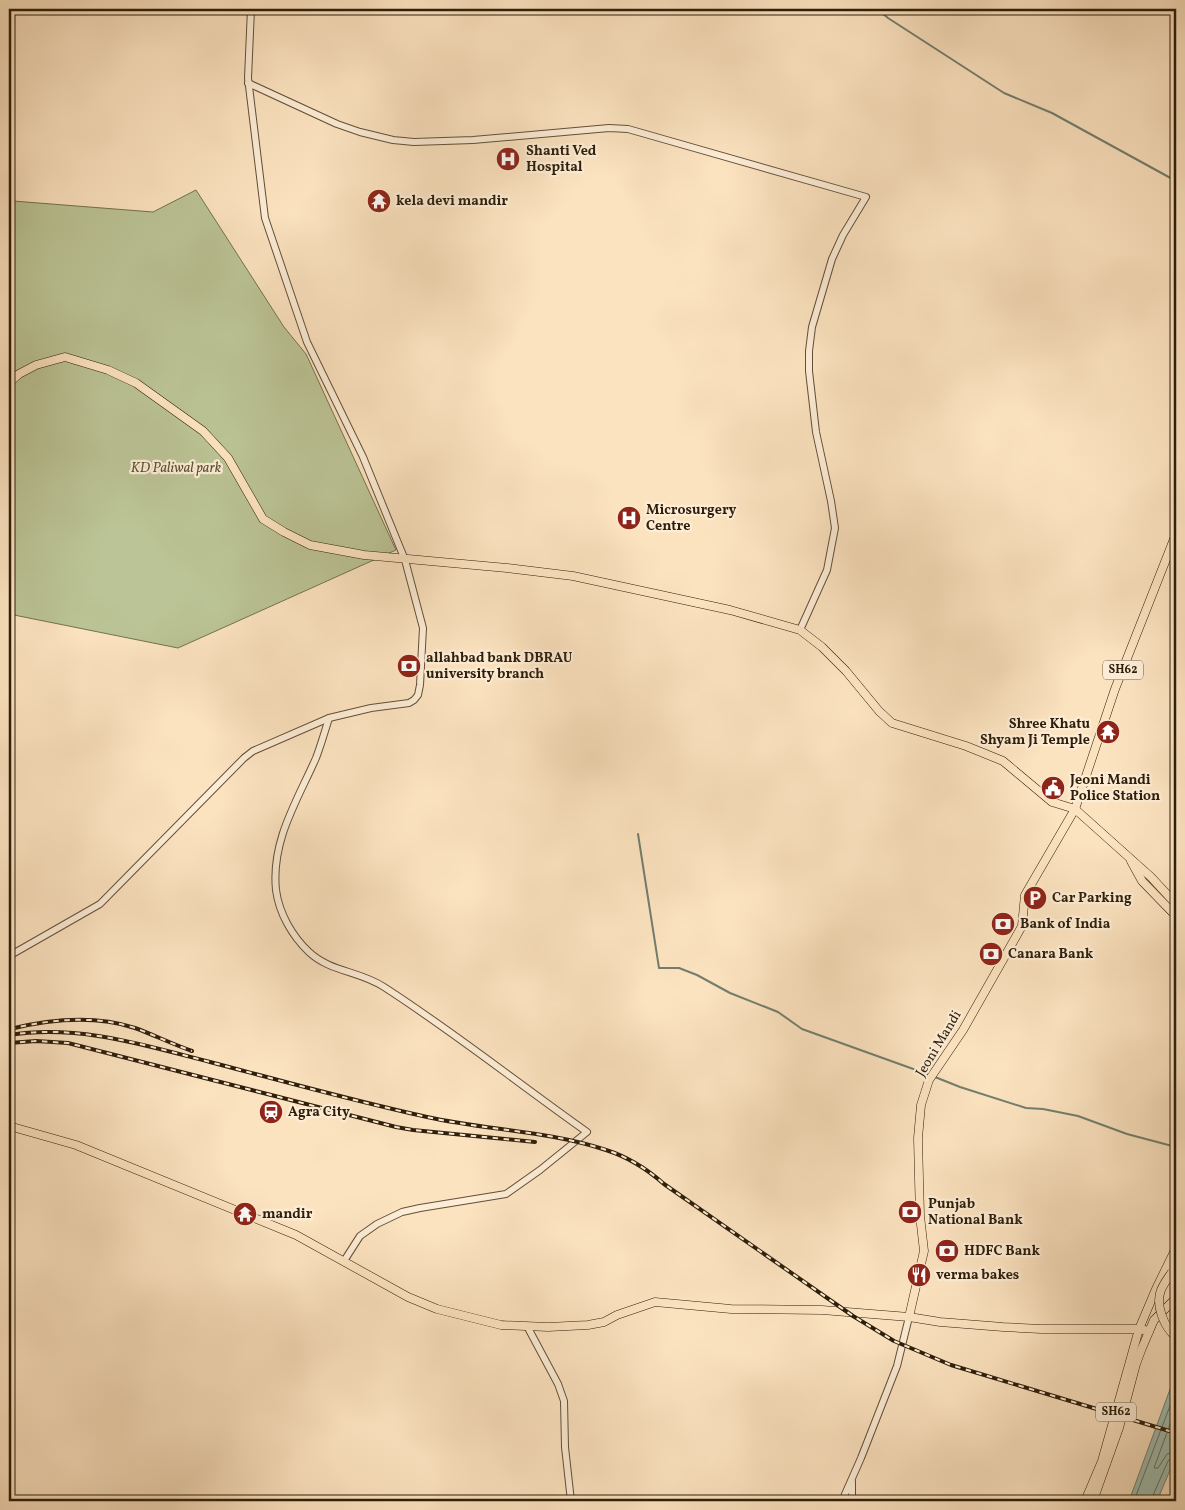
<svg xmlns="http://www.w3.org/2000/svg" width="1185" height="1510" viewBox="0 0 1185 1510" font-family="Vollkorn,serif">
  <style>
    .green { fill: #bbc496; stroke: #747150 }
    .water { fill: #9fbeb2; stroke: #727e6f }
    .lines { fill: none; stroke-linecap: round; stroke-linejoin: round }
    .shore { stroke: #666e5e; stroke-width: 1 }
    .stream { stroke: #727e6f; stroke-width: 2 }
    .minor-casing { stroke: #624f38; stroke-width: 8 }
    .major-casing { stroke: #2e1e0a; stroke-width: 9 }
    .minor { stroke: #fdedd6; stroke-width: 6 }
    .major { stroke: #fce3c0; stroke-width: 8 }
    .rail-casing { stroke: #2e1e0a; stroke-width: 4 }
    .rail { stroke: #fdedd6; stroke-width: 2; stroke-dasharray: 5.5; stroke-linecap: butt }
    .major-bridge-casing { stroke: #2e1e0a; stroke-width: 9; stroke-linecap: butt }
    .major-bridge { stroke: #fce3c0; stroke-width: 8 }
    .labels { text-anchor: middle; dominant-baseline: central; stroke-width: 4.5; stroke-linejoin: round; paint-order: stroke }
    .shield { fill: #fdedd6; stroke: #6c5c47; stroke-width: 1 }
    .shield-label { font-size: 12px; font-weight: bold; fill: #2e1e0a }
    .poi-label { font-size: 14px; font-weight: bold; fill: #2e1e0a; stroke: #fdedd6; text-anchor: start }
    .park-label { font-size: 14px; font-style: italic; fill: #585034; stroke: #fdedd6 }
    .street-label { font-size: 14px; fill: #2e1e0a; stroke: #fdedd6 }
  </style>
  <rect width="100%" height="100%" fill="#fce3c0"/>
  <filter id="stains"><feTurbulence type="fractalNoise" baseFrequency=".004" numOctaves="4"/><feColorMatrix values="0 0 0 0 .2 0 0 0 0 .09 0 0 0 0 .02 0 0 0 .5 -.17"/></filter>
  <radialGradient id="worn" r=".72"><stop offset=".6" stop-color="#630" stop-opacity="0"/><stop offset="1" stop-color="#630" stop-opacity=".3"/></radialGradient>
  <polygon class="green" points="196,190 284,327 306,354 396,550 178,648 9,614 9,207 13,201 153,212"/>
  <polygon class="water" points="1176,1373 1176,1462 1173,1463 1157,1501 1129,1501"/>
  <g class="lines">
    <g class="shore">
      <polyline points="1176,1408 1154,1468 1158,1468 1167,1454 1176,1451"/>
      <polyline points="1134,1501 1176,1390"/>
      <polyline points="1152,1501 1154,1493 1168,1461 1171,1458 1176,1458"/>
    </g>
    <g class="stream">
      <polyline points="877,9 888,18 1004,93 1052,113 1176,181"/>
      <polyline points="638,834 659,968 679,968 697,975 730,993 778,1012 802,1029 930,1075"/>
      <polyline points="935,1077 960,1087 1026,1108 1043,1109 1078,1116 1127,1134 1176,1147"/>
    </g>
    <g class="minor-casing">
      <g id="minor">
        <polyline points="248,83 337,124 360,132 393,140 414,142 473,140 609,128 628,129 866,197 843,235 832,259 812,327 809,351 809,371 816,432 831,501 835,528 827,570 800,630"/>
        <path d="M329,718C325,731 321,745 316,758C297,801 271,841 276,890C279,913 292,936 309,952C330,972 360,971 384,987C454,1032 519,1084 587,1132L540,1170L506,1194L420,1208L402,1212L377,1224L360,1236L344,1261"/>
        <polyline points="9,956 100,904 244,758 253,751 329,718 371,708 409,703 414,700 418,695 420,685 423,628 405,560 363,457 307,342 265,218 248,78 251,9"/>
        <polyline points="527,1326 558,1384 564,1401 565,1447 571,1501"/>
        <polyline points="9,1495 16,1501"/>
        <polyline points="842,1501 861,1458 897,1366 909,1317"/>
        <polyline points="852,1501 852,1482"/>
      </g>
    </g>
    <g class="major-casing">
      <g id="major">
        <polyline points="9,383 19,374 36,365 65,357 108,370 136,383 203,431 228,458 263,519 284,532 310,545 364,555 507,568 573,576 730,610 800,630 822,647 846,671 879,711 892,723 966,746 1003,761 1052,802 1075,809 1151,877 1176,904"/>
        <polyline points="1131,861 1142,881 1176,916"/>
        <polyline points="9,1126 76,1145 296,1235 408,1297 437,1309 501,1325 548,1327 588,1325 604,1322 617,1315 655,1302 731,1309 822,1310 909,1317 940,1322 1003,1327 1041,1329 1139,1329 1149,1331"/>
        <polyline points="1172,1272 1176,1265"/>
        <polyline points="909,1317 924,1251 920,1216 919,1179 918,1138 921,1105 929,1080 963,1030 1022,926 1025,895 1075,809 1115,689 1176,534"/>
        <polyline points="1085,1501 1102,1461 1139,1329 1156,1289 1176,1248"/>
        <polyline points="1093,1501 1119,1428 1136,1364 1142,1348 1154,1320 1176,1298"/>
      </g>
    </g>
    <use href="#minor" class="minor"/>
    <use href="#major" class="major"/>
    <g class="rail-casing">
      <g id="rail">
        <path d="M10,1029C51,1019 95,1015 135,1028C154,1035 172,1044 192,1051"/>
        <path d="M9,1035C78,1024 144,1045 210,1062C282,1081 354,1101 427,1117C485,1130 550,1131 606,1150C628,1157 647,1169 664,1184L853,1316L894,1341L951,1365L1176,1433"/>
        <polyline points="9,1043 36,1041 68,1043 396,1127 413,1130 535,1142"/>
      </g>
    </g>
    <use href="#rail" class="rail"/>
    <g class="major-bridge-casing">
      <path id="major-bridge" d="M1172,1272C1168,1278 1164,1283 1161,1290C1155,1305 1164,1327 1176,1337"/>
    </g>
    <use href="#major-bridge" class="major-bridge"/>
  </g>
  <defs>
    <g id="hospital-disc" transform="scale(1.25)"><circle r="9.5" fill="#8f2418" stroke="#fdedd6"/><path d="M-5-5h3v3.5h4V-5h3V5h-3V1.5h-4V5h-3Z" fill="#fff"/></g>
    <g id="temple-disc" transform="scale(1.25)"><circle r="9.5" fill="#8f2418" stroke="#fdedd6"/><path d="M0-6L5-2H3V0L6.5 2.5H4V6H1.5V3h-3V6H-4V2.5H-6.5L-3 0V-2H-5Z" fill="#fff"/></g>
    <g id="bank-disc" transform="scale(1.25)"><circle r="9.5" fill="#8f2418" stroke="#fdedd6"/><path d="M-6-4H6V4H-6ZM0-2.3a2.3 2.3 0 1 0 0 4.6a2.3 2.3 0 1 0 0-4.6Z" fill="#fff"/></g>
    <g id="civic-disc" transform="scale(1.25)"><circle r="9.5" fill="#8f2418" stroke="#fdedd6"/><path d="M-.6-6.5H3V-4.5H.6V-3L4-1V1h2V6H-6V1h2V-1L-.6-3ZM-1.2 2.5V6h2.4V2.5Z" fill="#fff"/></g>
    <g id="parking-disc" transform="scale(1.25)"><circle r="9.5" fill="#8f2418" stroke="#fdedd6"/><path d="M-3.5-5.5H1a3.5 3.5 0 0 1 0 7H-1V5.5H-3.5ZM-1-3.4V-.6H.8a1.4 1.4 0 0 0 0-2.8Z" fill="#fff"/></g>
    <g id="station-disc" transform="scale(1.25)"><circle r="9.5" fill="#8f2418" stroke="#fdedd6"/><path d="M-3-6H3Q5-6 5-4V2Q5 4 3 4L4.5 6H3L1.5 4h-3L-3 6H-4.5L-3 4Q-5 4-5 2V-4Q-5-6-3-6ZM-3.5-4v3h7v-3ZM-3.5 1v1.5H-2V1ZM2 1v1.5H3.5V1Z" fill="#fff"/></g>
    <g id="restaurant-disc" transform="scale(1.25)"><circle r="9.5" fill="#8f2418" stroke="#fdedd6"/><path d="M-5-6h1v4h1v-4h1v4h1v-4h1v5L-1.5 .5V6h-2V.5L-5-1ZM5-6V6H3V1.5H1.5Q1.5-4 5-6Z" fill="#fff"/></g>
  </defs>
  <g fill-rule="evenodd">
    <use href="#hospital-disc" x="508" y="159"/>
    <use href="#temple-disc" x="379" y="201"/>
    <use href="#hospital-disc" x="629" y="518"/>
    <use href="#bank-disc" x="409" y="666"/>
    <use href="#temple-disc" x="1108" y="732"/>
    <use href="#civic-disc" x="1053" y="788"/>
    <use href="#parking-disc" x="1035" y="898"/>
    <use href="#bank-disc" x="1003" y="924"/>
    <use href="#bank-disc" x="991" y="954"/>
    <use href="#station-disc" x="271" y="1112"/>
    <use href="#bank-disc" x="910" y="1212"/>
    <use href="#temple-disc" x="245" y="1214"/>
    <use href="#bank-disc" x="947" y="1251"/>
    <use href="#restaurant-disc" x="919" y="1275"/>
  </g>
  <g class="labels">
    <g class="shield">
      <rect x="1103" y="660.5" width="40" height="19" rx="4"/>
      <rect x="1096" y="1402.5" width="40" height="19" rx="4"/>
    </g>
    <g class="shield-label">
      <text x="1123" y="670">SH62</text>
      <text x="1116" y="1412">SH62</text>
    </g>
    <g class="poi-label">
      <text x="526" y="151">Shanti Ved<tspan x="526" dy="16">Hospital</tspan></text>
      <text x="396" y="201">kela devi mandir</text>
      <text x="646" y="510">Microsurgery<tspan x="646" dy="16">Centre</tspan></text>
      <text x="426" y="658">allahbad bank DBRAU<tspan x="426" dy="16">university branch</tspan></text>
      <text x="1090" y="724" text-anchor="end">Shree Khatu<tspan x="1090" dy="16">Shyam Ji Temple</tspan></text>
      <text x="1070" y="780">Jeoni Mandi<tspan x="1070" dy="16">Police Station</tspan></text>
      <text x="1052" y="898">Car Parking</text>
      <text x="1020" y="924">Bank of India</text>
      <text x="1008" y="954">Canara Bank</text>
      <text x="288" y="1112">Agra City</text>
      <text x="928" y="1204">Punjab<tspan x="928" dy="16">National Bank</tspan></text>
      <text x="262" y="1214">mandir</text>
      <text x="964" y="1251">HDFC Bank</text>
      <text x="936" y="1275">verma bakes</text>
    </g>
    <g class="park-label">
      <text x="176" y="468">KD Paliwal park</text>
    </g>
    <g class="street-label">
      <text transform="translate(939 1044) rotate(-59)">Jeoni Mandi</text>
    </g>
  </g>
  <rect width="1185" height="1510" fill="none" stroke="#fce3c0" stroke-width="30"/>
  <rect x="10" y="10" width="1165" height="1490" fill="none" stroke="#2e1e0a" stroke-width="2.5"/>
  <rect x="15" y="15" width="1155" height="1480" fill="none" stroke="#2e1e0a"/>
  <rect width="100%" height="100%" filter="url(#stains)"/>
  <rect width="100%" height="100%" fill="url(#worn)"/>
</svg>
